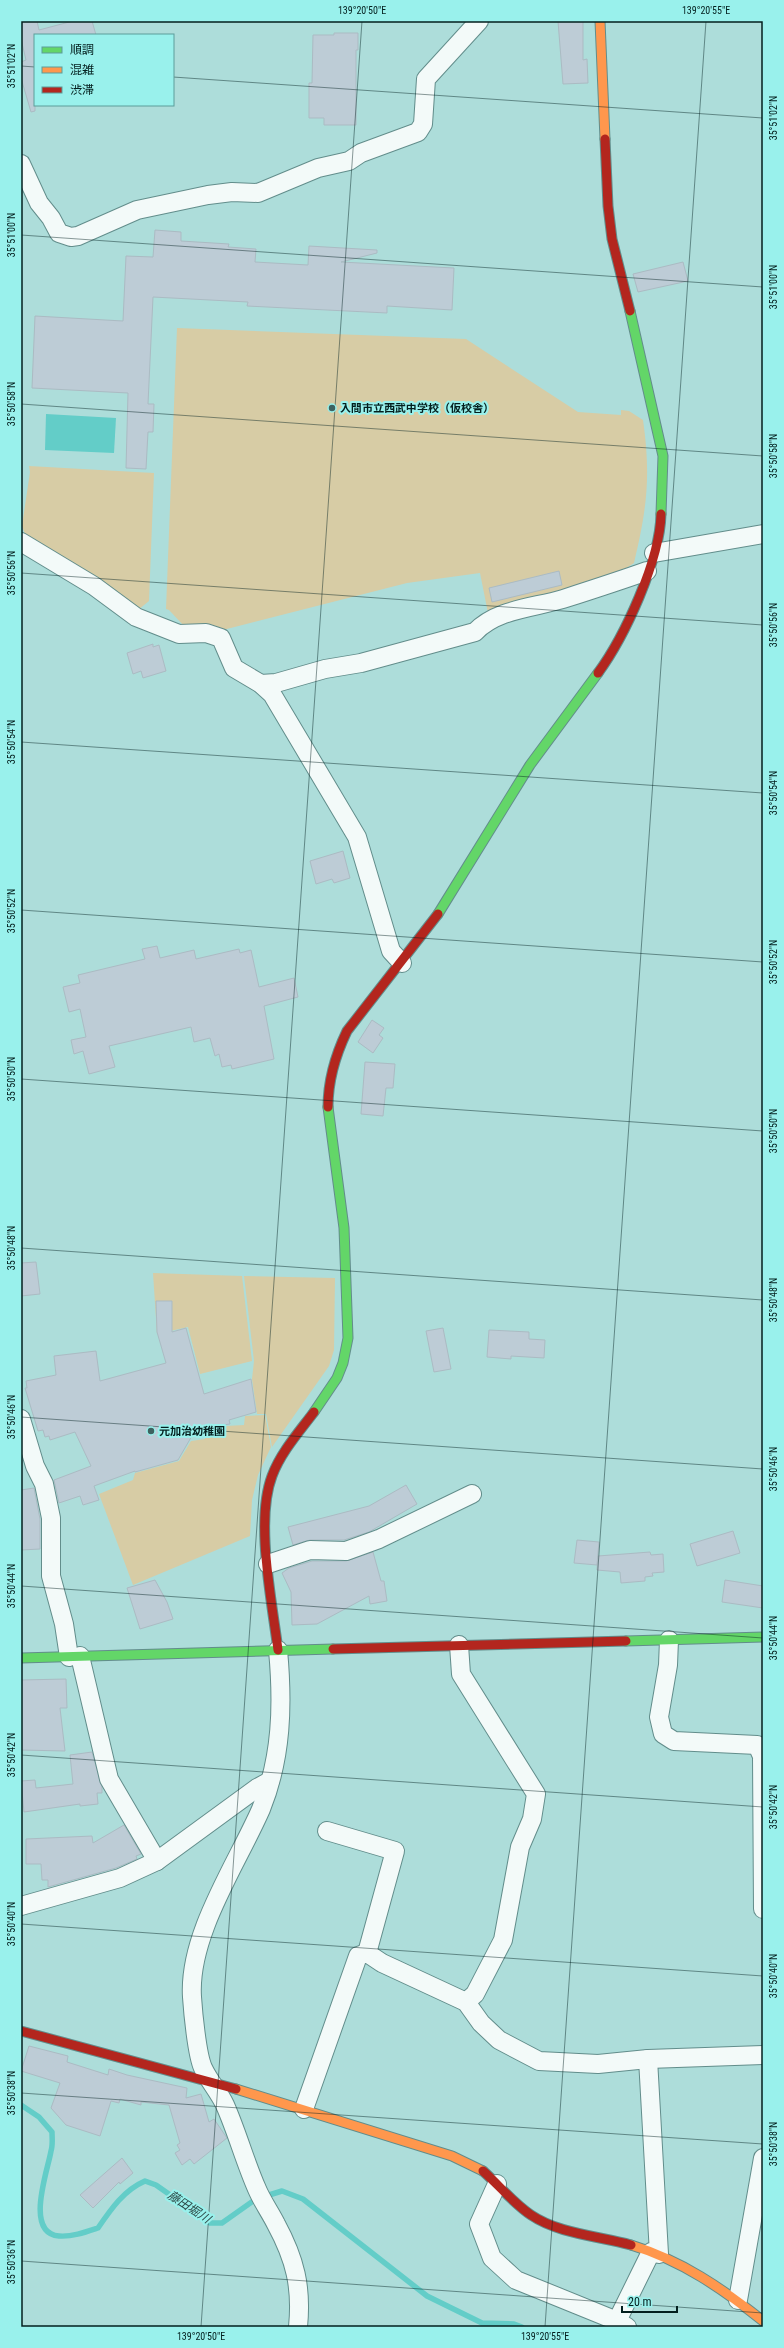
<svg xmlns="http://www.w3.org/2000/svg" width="784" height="2348" viewBox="0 0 784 2348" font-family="'Roboto Condensed','Noto Sans JP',sans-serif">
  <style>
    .green { fill: #d7cca5 }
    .water { fill: #63cdc8 }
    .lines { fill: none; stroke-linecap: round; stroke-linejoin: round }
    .stream { stroke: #63cdc8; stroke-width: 5.5 }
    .building { fill: #bdccd6; stroke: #abbbc3 }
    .street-casing { stroke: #628d8b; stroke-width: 20 }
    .fast-casing { stroke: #628d8b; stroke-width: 11 }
    .slow-casing { stroke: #628d8b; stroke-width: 11 }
    .jam-casing { stroke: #628d8b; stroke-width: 11 }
    .street { stroke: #f3faf9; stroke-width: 18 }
    .fast { stroke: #63d668; stroke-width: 9 }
    .slow { stroke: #ff974d; stroke-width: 9 }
    .jam { stroke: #b3261e; stroke-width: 9 }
    .ticks { fill: none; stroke: #031f1e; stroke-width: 1; stroke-opacity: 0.45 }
    .poi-dot { fill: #3e6260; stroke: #99f1ec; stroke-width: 1.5 }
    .labels { text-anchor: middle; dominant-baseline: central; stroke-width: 4; stroke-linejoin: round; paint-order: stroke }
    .poi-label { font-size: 11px; font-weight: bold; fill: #031f1e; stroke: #99f1ec; text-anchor: start }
    .water-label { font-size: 12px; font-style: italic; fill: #2d4947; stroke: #99f1ec }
    .neatline { fill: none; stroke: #031f1e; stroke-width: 1.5 }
    .ticks-label { font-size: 10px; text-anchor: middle; fill: #031f1e }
  </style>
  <rect width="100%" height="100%" fill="#adddda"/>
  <g class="green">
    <path d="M177,328L466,339L578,412L621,415V410L629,411L643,420C651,476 647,508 634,563L617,574L488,613L480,573L407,583L219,631L184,626L169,610L166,609Z"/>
    <polygon points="29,466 154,473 149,601 138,610 26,537 22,526 30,472"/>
    <polygon points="153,1273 242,1276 252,1361 200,1374 188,1327 157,1334"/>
    <polygon points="244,1276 335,1278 334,1350 329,1366 272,1447 266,1414 257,1414 252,1379 254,1361"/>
    <polygon points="265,1415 271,1447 258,1475 252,1500 250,1536 133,1585 99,1494 133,1480 135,1473 179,1461 191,1441 205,1439 205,1433 226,1430 226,1426 244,1425 245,1416"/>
  </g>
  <polygon class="water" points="46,414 116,418 114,453 45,450"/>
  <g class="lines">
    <path class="stream" d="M21,2105L39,2117L52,2132C52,2138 53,2145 51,2151C48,2170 24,2233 59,2236C72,2237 86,2232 98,2228C111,2209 124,2190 145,2181L156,2185L210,2223H222L256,2199L282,2191L303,2199L427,2296L482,2323L514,2324L522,2327"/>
  </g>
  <g class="building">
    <polygon points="21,21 37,21 39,30 73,21 92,21 96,35 35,35 35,111 31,112 21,78 21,62 26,60 21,39"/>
    <polygon points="558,21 583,21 583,60 587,59 588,83 563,84"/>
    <polygon points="334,33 358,33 358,50 356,50 356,125 324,125 324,118 309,118 309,83 312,83 313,35 334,35"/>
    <polygon points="155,230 181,232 181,241 229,244 228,247 256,249 255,262 308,265 309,246 377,250 377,253 341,262 454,268 452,310 387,306 387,313 247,306 248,302 153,297 148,404 154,404 153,432 148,432 146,469 126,468 128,393 32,388 35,316 123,321 126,256 153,257"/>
    <polygon points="683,262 688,281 638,292 633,274"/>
    <polygon points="559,571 562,585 492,602 489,588"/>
    <polygon points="153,644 153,647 159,645 166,671 143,678 141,671 133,674 127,653"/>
    <polygon points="343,851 350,878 334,883 332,879 316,884 310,861"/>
    <polygon points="157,946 160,958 194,950 196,959 239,949 240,953 251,950 259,987 294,978 298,997 264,1006 274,1059 232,1069 231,1065 222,1067 219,1054 215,1056 210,1038 194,1042 191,1027 109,1046 115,1067 89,1074 83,1051 74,1054 71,1040 86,1037 80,1009 69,1012 63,987 80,983 78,975 145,959 142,949"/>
    <polygon points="372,1020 384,1028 379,1035 383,1038 373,1053 358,1042"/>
    <polygon points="365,1062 395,1064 393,1088 386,1088 383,1116 361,1114"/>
    <polygon points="36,1262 40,1294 21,1296 21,1263"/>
    <polygon points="156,1301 172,1301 172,1332 186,1328 204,1394 251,1379 256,1412 229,1420 230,1424 209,1427 211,1429 193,1434 178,1460 135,1472 135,1471 94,1486 99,1500 83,1505 80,1496 59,1503 54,1480 91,1466 75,1432 50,1440 49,1436 45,1437 43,1430 38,1431 25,1388 27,1388 26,1381 56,1375 54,1356 96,1351 100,1381 166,1363 157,1332"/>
    <polygon points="443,1328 451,1369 434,1372 426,1331"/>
    <polygon points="489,1330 529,1332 529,1339 545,1340 544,1358 511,1356 511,1359 487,1357"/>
    <polygon points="406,1485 417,1504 369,1532 344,1540 310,1540 293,1545 288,1527 369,1506"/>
    <polygon points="34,1488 40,1519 40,1549 21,1550 21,1490"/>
    <polygon points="733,1531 740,1553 697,1566 690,1544"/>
    <polygon points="577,1540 599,1542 597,1565 574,1563"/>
    <polygon points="373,1552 381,1581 384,1581 387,1601 370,1604 369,1596 317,1624 292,1625 291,1592 282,1573 289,1568 312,1561 346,1561"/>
    <polygon points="650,1552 651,1555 663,1554 664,1572 652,1573 653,1576 645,1577 645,1581 621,1583 620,1572 597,1570 598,1556"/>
    <polygon points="155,1580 167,1602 173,1619 140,1629 127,1588"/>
    <polygon points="725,1580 763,1586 763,1608 722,1602"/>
    <polygon points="66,1679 67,1708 60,1708 65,1751 21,1750 21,1680"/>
    <polygon points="92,1752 102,1787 102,1793 97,1793 98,1804 80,1806 80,1804 24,1812 21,1781 35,1780 36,1788 73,1784 70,1755"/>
    <polygon points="124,1825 141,1854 136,1856 137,1859 116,1868 48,1887 48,1880 42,1880 41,1864 26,1864 26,1839 92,1836 93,1843"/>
    <polygon points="29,2046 68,2056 67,2062 108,2075 109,2069 127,2075 187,2088 186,2098 201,2094 209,2122 214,2119 227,2138 194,2164 190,2159 182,2165 175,2153 180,2150 177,2145 180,2143 169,2105 141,2102 141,2105 120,2099 119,2103 111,2101 100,2136 66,2125 51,2108 60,2083 21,2071"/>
    <polygon points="122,2158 133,2173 120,2184 119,2182 93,2208 80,2195"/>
  </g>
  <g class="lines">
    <g class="street-casing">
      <g id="street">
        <polyline points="21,164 39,203 51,218 59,233 71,237 78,236 137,210 208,195 232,192 258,193 318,168 349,161 361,153 418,132 423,124 426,79 479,21"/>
        <polyline points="21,542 94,586 136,617 179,634 206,633 221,638 234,668 261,684 272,694 357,837 391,951 402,963"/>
        <polyline points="654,553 763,534"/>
        <path d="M261,684L276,683L325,669L361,663L475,632C497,609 533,608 563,599C591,590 619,581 647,571"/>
        <polyline points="21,1419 35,1466 44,1484 51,1518 51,1576 64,1624 69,1657"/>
        <polyline points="268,1564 310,1550 346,1551 379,1539 472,1494"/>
        <polyline points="669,1640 668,1665 659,1717 663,1734 674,1741 757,1745 762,1756 763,1909"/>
        <polyline points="459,1645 461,1674 536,1794 532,1819 520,1847 503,1940 475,1994 466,2002"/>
        <path d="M278,1650C283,1704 282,1757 261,1809C237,1864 188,1935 192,1997C193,2012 197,2055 203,2068C209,2081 219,2092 225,2105C237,2132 245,2162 257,2189C262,2201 270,2212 276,2224C295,2259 302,2287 298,2327"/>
        <polyline points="80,1656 109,1779 157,1861"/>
        <polyline points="327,1831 395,1851 367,1953"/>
        <polyline points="21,1906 120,1878 157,1861 257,1788 270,1781"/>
        <polyline points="648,2059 659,2254"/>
        <polyline points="304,2109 358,1956 367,1953 382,1963 466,2002 481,2023 499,2040 539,2061 598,2064 648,2059 763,2055"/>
        <polyline points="497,2184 479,2224 492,2258 516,2280 617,2321 627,2327"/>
        <polyline points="738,2300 763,2158"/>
        <polyline points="617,2321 651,2252"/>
      </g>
    </g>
    <g class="fast-casing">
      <g id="fast">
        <polyline points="630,311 663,456 661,514"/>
        <polyline points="438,914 530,765 598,673"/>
        <polyline points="314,1412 337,1378 343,1363 348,1338 344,1228 328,1107"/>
        <polyline points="626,1641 763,1637"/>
        <polyline points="21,1658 333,1649"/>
      </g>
    </g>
    <g class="slow-casing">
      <g id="slow">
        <polyline points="600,21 605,139"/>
        <polyline points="236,2089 452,2156 483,2171"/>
        <path d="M631,2245C681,2260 723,2289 763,2321"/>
      </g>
    </g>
    <g class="jam-casing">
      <g id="jam">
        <polyline points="605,139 608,206 612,239 630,311"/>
        <path d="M598,673C625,636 660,560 661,514"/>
        <path d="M328,1107C328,1079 335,1056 347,1031L438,914"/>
        <polyline points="333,1649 626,1641"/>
        <path d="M278,1650C272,1601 255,1521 272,1476C281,1452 299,1432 314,1412"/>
        <polyline points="21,2031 236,2089"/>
        <path d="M483,2171C499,2185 513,2203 531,2215C559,2234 599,2236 631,2245"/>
      </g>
    </g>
    <use href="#street" class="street"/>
    <use href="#fast" class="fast"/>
    <use href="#slow" class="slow"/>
    <use href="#jam" class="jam"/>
  </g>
  <path class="ticks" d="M21,66L35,67M173,77L763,118M21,235L763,287M21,404L763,456M21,573L763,625M21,742L763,793M21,910L763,962M21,1079L763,1131M21,1248L763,1300M21,1417L763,1469M21,1586L763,1638M21,1755L763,1807M21,1924L763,1976M21,2093L763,2144M21,2261L763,2313M201,2327L362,21M545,2327L706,21"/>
  <g class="poi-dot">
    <circle cx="332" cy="408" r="4"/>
    <circle cx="151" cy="1431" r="4"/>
  </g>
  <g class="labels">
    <g class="poi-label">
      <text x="340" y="408">入間市立西武中学校（仮校舎）</text>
      <text x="159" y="1431">元加治幼稚園</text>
    </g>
    <g class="water-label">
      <text transform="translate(189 2207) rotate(33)">藤田堀川</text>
    </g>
  </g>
  <rect width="784" height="2348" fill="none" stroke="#99f1ec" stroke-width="44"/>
  <rect x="34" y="34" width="140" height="72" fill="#99f1ec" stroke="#5d9d9a"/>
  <rect x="42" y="47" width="20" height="6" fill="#63d668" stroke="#5d9d9a"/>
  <text x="70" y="54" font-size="12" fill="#031f1e">順調</text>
  <rect x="42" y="67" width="20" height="6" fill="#ff974d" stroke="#5d9d9a"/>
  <text x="70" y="74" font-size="12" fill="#031f1e">混雑</text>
  <rect x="42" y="87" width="20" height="6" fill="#b3261e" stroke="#5d9d9a"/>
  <text x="70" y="94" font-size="12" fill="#031f1e">渋滞</text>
  <path d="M622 2306v6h55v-6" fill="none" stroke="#031f1e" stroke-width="2"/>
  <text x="628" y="2306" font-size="12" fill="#031f1e" stroke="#99f1ec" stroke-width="3" paint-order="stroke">20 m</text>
  <rect x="22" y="22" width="740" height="2304" class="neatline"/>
  <g class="ticks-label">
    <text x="362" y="14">139°20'50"E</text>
    <text x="706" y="14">139°20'55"E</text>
    <text transform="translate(11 66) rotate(-90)" y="4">35°51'02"N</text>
    <text transform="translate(773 118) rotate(-90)" y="4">35°51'02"N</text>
    <text transform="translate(11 235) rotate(-90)" y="4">35°51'00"N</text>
    <text transform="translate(773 287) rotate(-90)" y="4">35°51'00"N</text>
    <text transform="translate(11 404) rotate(-90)" y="4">35°50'58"N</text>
    <text transform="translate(773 456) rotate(-90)" y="4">35°50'58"N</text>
    <text transform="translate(11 573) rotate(-90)" y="4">35°50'56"N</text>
    <text transform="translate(773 625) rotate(-90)" y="4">35°50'56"N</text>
    <text transform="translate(11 742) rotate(-90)" y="4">35°50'54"N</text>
    <text transform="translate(773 793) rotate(-90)" y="4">35°50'54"N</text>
    <text transform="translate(11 911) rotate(-90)" y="4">35°50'52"N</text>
    <text transform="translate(773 962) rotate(-90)" y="4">35°50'52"N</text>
    <text transform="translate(11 1079) rotate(-90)" y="4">35°50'50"N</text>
    <text transform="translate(773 1131) rotate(-90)" y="4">35°50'50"N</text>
    <text transform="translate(11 1248) rotate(-90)" y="4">35°50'48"N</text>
    <text transform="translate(773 1300) rotate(-90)" y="4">35°50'48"N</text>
    <text transform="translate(11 1417) rotate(-90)" y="4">35°50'46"N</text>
    <text transform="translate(773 1469) rotate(-90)" y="4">35°50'46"N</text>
    <text transform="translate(11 1586) rotate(-90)" y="4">35°50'44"N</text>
    <text transform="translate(773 1638) rotate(-90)" y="4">35°50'44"N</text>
    <text transform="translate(11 1755) rotate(-90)" y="4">35°50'42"N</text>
    <text transform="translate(773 1807) rotate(-90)" y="4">35°50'42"N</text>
    <text transform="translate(11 1924) rotate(-90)" y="4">35°50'40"N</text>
    <text transform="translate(773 1976) rotate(-90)" y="4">35°50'40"N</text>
    <text transform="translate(11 2093) rotate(-90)" y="4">35°50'38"N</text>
    <text transform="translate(773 2144) rotate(-90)" y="4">35°50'38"N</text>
    <text transform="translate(11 2262) rotate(-90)" y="4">35°50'36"N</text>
    <text x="201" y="2340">139°20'50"E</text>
    <text x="545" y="2340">139°20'55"E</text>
  </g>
</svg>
